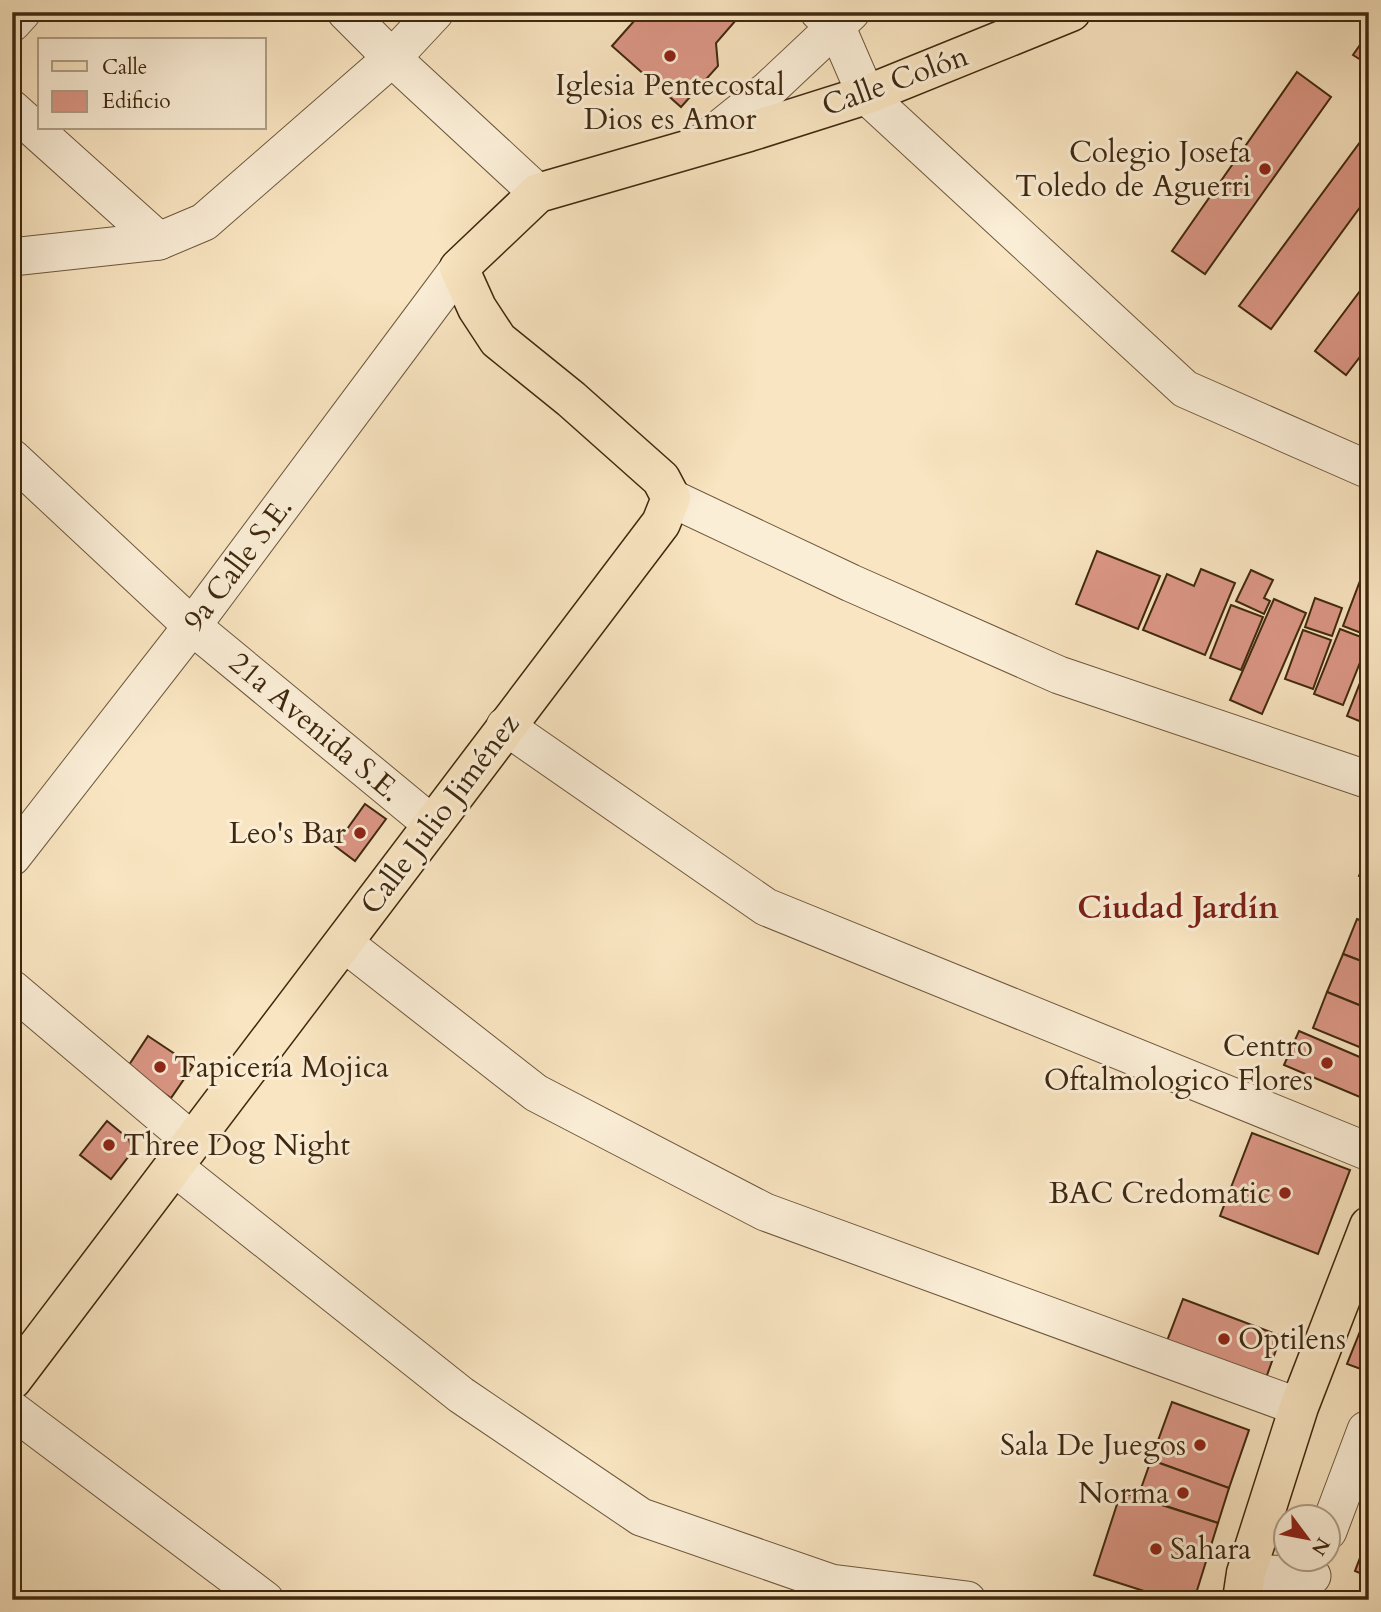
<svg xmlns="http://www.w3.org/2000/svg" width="1381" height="1612" viewBox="0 0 1381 1612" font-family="Cardo,serif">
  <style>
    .building { fill: #dc9786; stroke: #3f280e; stroke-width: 2 }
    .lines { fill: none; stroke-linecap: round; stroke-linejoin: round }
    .minor-casing { stroke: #6e573b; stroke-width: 39 }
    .major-casing { stroke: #3f280e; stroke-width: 41 }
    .minor { stroke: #fbeed7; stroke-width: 37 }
    .major { stroke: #f9e5c1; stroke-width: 38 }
    .poi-dot { fill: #8f2418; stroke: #fbeed7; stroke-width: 2.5 }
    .labels { text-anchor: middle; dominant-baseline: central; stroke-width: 6; stroke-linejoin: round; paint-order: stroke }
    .street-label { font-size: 30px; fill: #3f280e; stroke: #fbeed7 }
    .poi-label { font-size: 30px; fill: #3f280e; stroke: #fbeed7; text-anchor: end }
    .neighbourhood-label { font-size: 32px; font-weight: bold; fill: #7a1f14; stroke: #fbeed7 }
  </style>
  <rect width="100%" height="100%" fill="#f9e5c1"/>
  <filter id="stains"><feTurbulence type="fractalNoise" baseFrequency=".00286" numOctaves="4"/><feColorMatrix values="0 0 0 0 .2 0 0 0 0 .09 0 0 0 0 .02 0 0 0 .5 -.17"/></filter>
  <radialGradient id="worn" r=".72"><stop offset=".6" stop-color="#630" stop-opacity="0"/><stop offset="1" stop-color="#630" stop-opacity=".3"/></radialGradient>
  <g class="building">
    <polygon points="642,12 743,12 716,43 718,66 681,107 612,46"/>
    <polygon points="1369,32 1369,65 1353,55"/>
    <polygon points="1297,72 1331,97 1205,274 1172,251"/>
    <polygon points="1369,130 1369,195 1271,329 1239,306"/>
    <polygon points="1369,279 1369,345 1346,375 1315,351"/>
    <polygon points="1097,551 1160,576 1138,629 1076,604"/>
    <polygon points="1369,557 1369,636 1343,626"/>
    <polygon points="1201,569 1235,583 1205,655 1143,630 1167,574 1194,586"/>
    <polygon points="1251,570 1273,580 1264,598 1270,601 1264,614 1236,601"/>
    <polygon points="1315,598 1342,608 1332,636 1305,627"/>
    <polygon points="1274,599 1306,613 1262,714 1230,700"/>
    <polygon points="1231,605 1263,617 1241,670 1210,658"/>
    <polygon points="1340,629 1369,640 1343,705 1314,694"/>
    <polygon points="1303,630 1331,640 1313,689 1285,679"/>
    <polygon points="1367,665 1369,665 1369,725 1347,716"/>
    <polygon points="365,804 386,819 355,861 335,846"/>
    <polygon points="1369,852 1369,880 1359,876"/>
    <polygon points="1357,919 1369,924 1369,964 1343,954"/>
    <polygon points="1343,954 1369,964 1369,1009 1327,992"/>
    <polygon points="1327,992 1369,1009 1369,1051 1313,1028"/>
    <polygon points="1299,1031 1369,1061 1367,1100 1284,1065"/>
    <polygon points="148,1036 193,1066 171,1098 127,1068"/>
    <polygon points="107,1121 129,1139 132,1152 111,1179 80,1155"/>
    <polygon points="1252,1133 1350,1170 1318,1254 1220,1216"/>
    <polygon points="1183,1299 1281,1336 1266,1378 1167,1341"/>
    <polygon points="1369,1309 1369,1372 1347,1364"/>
    <polygon points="1172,1402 1249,1430 1229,1488 1151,1460"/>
    <polygon points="1151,1460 1229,1488 1218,1523 1138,1497"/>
    <polygon points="1121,1492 1218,1523 1194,1600 1172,1600 1094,1575"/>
    <polygon points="1369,1534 1369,1577 1355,1571"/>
  </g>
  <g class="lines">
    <g class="minor-casing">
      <g id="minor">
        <polyline points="346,12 392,58 538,193"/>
        <polyline points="819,12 837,28 866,95 1185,389 1369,470"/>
        <polyline points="12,23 22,12"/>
        <polyline points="12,109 159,241"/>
        <polyline points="697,147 768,90 851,12"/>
        <polyline points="12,257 159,241 204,222 392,58 435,12"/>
        <polyline points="12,458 192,626 433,825"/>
        <polyline points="671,498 851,583 1059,675 1369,780"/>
        <polyline points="505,726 766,907 1369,1152"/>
        <polyline points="12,857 192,626 459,268"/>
        <polyline points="344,943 536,1093 765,1212 1299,1407"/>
        <polyline points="12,989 192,1141"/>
        <polyline points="173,1166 461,1395 641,1517 831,1583 967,1600"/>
        <polyline points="12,1410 265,1600"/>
        <polyline points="1328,1531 1366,1430"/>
        <polyline points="1246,1573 1312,1576"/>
      </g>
    </g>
    <g class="major-casing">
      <g id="major">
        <polyline points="12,1380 661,523 671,498 661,479 571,399 498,340 477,308 459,268 538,193 749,132 866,95 1071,12"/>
        <polyline points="1242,1600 1246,1573 1299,1407 1369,1226"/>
      </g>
    </g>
    <use href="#minor" class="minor"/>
    <use href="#major" class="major"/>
  </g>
  <g class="poi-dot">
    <circle cx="670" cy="56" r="7"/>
    <circle cx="1265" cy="169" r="7"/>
    <circle cx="360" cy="833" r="7"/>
    <circle cx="1327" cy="1063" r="7"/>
    <circle cx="160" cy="1067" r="7"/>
    <circle cx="109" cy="1145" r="7"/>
    <circle cx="1285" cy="1193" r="7"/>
    <circle cx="1224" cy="1339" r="7"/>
    <circle cx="1200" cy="1445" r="7"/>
    <circle cx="1183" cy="1493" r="7"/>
    <circle cx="1156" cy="1549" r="7"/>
  </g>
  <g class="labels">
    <g class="street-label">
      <text transform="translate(895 81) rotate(-20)">Calle Colón</text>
      <text transform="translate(238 564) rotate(-53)">9a Calle S.E.</text>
      <text transform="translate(315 727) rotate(40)">21a Avenida S.E.</text>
      <text transform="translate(440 814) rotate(-53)">Calle Julio Jiménez</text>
    </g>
    <g class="poi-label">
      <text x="670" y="85" text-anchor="middle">Iglesia Pentecostal<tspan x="670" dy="34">Dios es Amor</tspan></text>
      <text x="1251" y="152">Colegio Josefa<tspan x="1251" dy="34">Toledo de Aguerri</tspan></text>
      <text x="346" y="833">Leo's Bar</text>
      <text x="1313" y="1046">Centro<tspan x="1313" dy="34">Oftalmologico Flores</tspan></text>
      <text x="174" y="1067" text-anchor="start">Tapicería Mojica</text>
      <text x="123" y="1145" text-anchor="start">Three Dog Night</text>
      <text x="1271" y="1193">BAC Credomatic</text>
      <text x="1238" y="1339" text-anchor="start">Optilens</text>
      <text x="1186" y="1445">Sala De Juegos</text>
      <text x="1169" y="1493">Norma</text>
      <text x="1170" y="1549" text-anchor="start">Sahara</text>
    </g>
    <g class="neighbourhood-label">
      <text x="1178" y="908">Ciudad Jardín</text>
    </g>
  </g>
  <rect width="1381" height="1612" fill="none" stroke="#f9e5c1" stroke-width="42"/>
  <rect x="14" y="14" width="1353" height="1584" fill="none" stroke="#3f280e" stroke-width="3.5"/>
  <rect x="21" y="21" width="1339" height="1570" fill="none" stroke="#3f280e" stroke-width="2"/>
  <rect x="38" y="38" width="228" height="91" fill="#fbeed7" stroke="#b09f87" stroke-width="2"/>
  <rect x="52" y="61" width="35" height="10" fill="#f9e5c1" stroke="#b09f87" stroke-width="2"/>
  <text x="102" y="74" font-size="21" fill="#3f280e">Calle</text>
  <rect x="52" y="91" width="35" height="21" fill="#dc9786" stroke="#b09f87" stroke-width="2"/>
  <text x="102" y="108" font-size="21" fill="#3f280e">Edificio</text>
  <g transform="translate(1307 1538) rotate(122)"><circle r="33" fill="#fbeed7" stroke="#b09f87" stroke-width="2"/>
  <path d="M0-5L12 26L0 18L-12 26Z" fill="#8f2418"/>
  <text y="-10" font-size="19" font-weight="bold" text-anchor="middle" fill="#3f280e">N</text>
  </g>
  <rect width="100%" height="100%" filter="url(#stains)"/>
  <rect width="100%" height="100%" fill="url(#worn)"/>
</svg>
